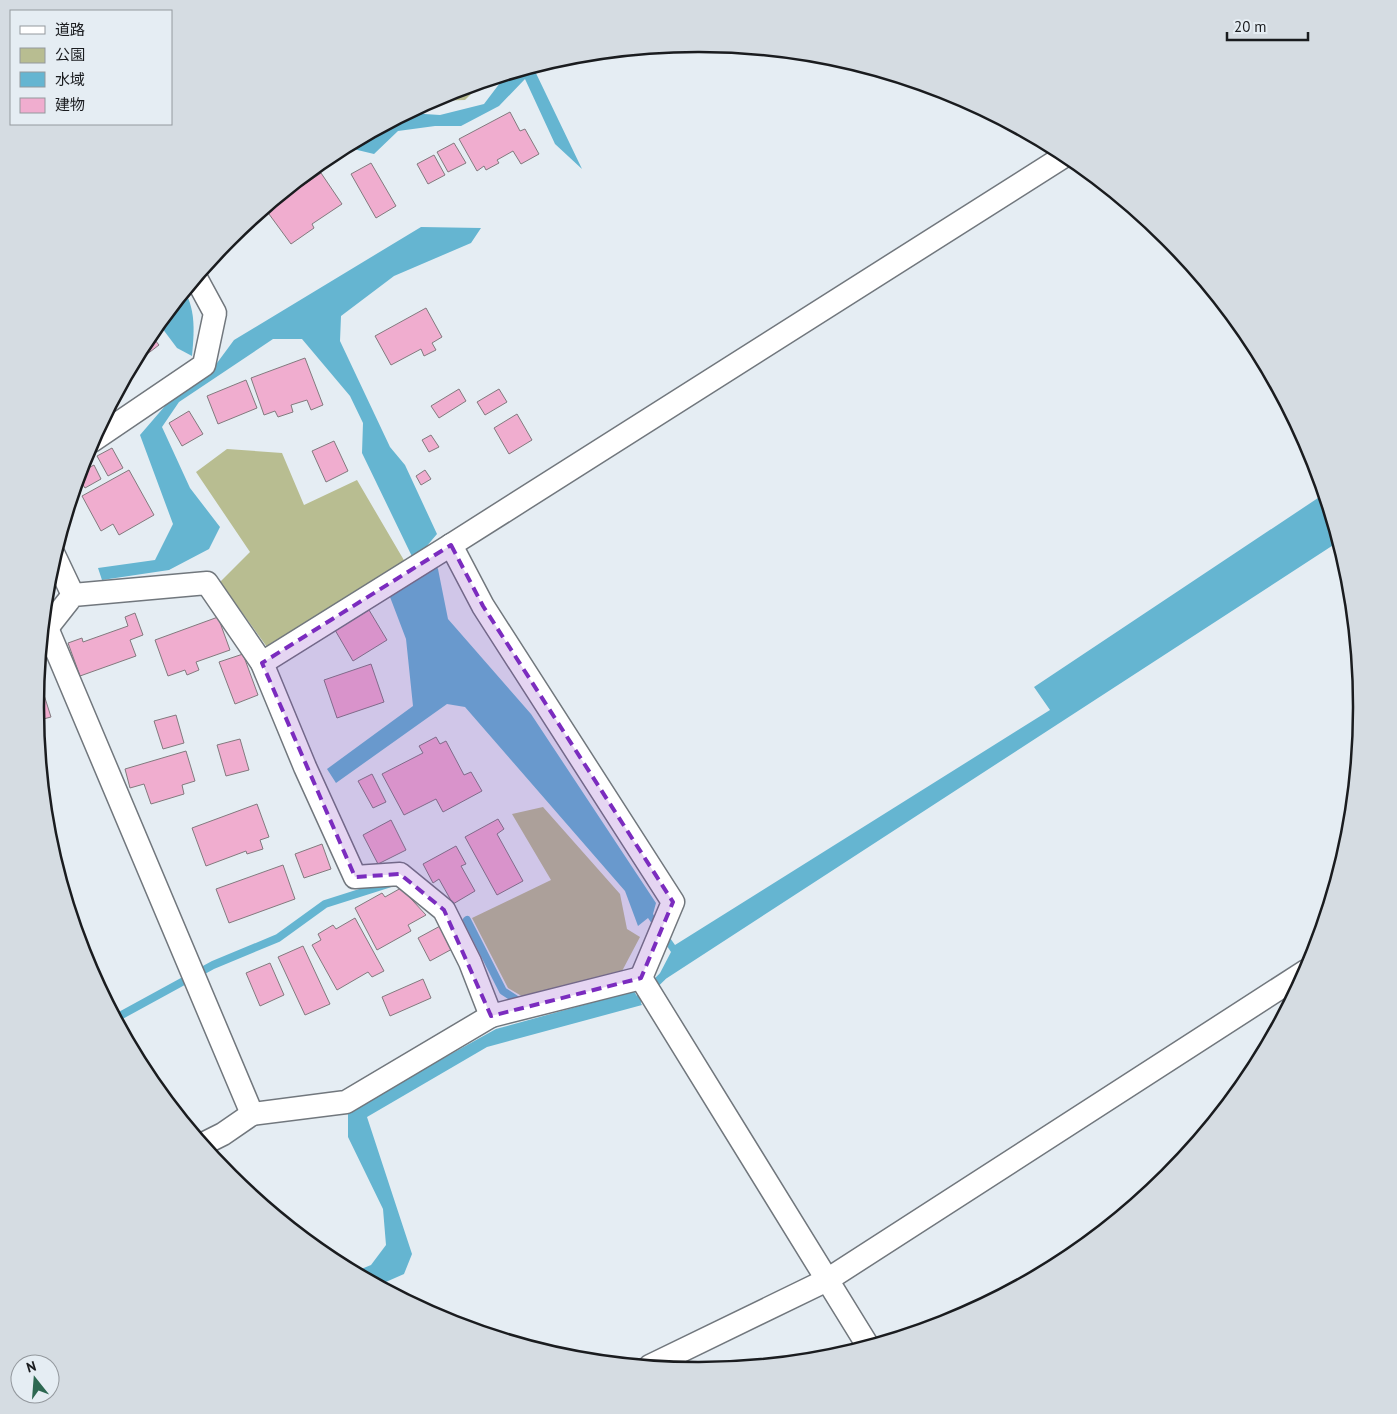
<svg xmlns="http://www.w3.org/2000/svg" width="1397" height="1414" viewBox="0 0 1397 1414" font-family="'PT Sans','Noto Sans JP',sans-serif">
  <style>
    .green { fill: #b8bd91 }
    .water { fill: #65b5d1 }
    .lines { fill: none; stroke-linecap: round; stroke-linejoin: round }
    .stream { stroke: #65b5d1; stroke-width: 8 }
    .building { fill: #f0adcf; stroke: #827a7e }
    .street-casing { stroke: #71777d; stroke-width: 25 }
    .street { stroke: #fff; stroke-width: 22 }
    .marked { fill: #7b2cbf; fill-opacity: 0.2; stroke: #7b2cbf; stroke-width: 4; stroke-dasharray: 10 6; stroke-linejoin: round }
    .rim { fill: none; stroke: #1a1c1f; stroke-width: 2.5 }
  </style>
  <rect width="100%" height="100%" fill="#e5edf3"/>
  <g class="green">
    <polygon points="483,82 465,100 432,101 445,94"/>
    <polygon points="227,449 282,453 304,505 357,480 405,562 267,647 220,582 250,552 196,472"/>
    <polygon points="543,807 620,894 627,929 640,937 621,973 525,998 508,988 472,918 551,880 512,814"/>
  </g>
  <g class="water">
    <polygon points="533,67 582,169 555,144 525,79 499,106 461,126 435,126 398,131 374,154 345,147 409,113 440,115 484,104 506,75"/>
    <polygon points="421,227 481,228 471,243 394,276 341,316 340,341 390,447 405,465 437,534 426,547 438,569 448,619 531,714 656,903 653,914 675,945 1050,710 1034,687 1324,494 1338,542 664,980 659,975 671,952 648,918 638,926 625,891 465,707 447,704 336,783 327,769 413,706 406,639 390,597 420,573 362,453 363,423 350,396 302,339 273,339 179,402 162,427 190,488 220,527 209,549 169,570 102,580 98,568 155,560 173,524 140,435 165,406 217,363 234,340"/>
    <path d="M185,292C196,311 194,334 192,356L177,348L159,324Z"/>
    <polygon points="634,991 642,1005 487,1047 367,1117 412,1254 404,1274 379,1285 354,1272 371,1265 386,1245 383,1209 348,1137 348,1111 496,1029"/>
  </g>
  <g class="lines">
    <g class="stream">
      <polyline points="467,920 503,991 520,1002"/>
      <polyline points="639,999 662,977"/>
      <polyline points="116,1018 213,965 278,938 325,904 388,884"/>
    </g>
  </g>
  <g class="building">
    <polygon points="510,112 520,131 525,129 539,154 521,164 513,151 497,160 499,163 486,170 484,166 477,171 459,139"/>
    <polygon points="454,143 466,163 448,172 437,152"/>
    <polygon points="434,155 445,175 428,184 417,164"/>
    <polygon points="371,163 396,206 376,218 351,174"/>
    <polygon points="321,173 342,204 312,224 314,228 291,244 266,210"/>
    <polygon points="426,308 442,337 432,343 436,350 424,356 421,349 391,365 375,336"/>
    <polygon points="150,334 159,345 133,365 147,338"/>
    <polygon points="305,358 323,405 311,410 307,400 291,405 293,412 278,417 275,411 264,415 251,378"/>
    <polygon points="246,380 257,408 218,424 207,396"/>
    <polygon points="459,389 466,401 439,418 431,406"/>
    <polygon points="499,389 507,402 485,415 477,402"/>
    <polygon points="110,407 115,414 102,422"/>
    <polygon points="189,411 203,434 182,446 169,423"/>
    <polygon points="517,414 532,440 509,454 494,428"/>
    <polygon points="431,435 439,447 429,452 422,440"/>
    <polygon points="334,441 348,471 326,482 312,451"/>
    <polygon points="112,448 123,468 108,476 97,456"/>
    <polygon points="94,465 101,479 85,488 78,477 79,473"/>
    <polygon points="129,470 154,515 119,535 113,524 101,531 82,496"/>
    <polygon points="425,470 431,479 421,485 416,476"/>
    <polygon points="369,610 387,640 353,661 335,630"/>
    <polygon points="135,613 143,635 130,640 136,656 80,676 68,643 82,638 83,642 128,626 125,617"/>
    <polygon points="218,617 230,650 196,662 199,670 187,675 185,670 168,676 155,640"/>
    <polygon points="243,654 258,695 235,704 219,662"/>
    <polygon points="371,664 384,702 337,718 324,680"/>
    <polygon points="39,679 51,717 36,721 35,707 38,680"/>
    <polygon points="176,715 184,743 163,749 154,721"/>
    <polygon points="436,737 440,744 446,741 464,775 471,772 482,791 443,812 436,799 404,815 382,774 423,753 419,746"/>
    <polygon points="240,739 249,770 226,776 217,745"/>
    <polygon points="186,751 195,781 182,785 184,794 151,804 144,784 130,788 125,769"/>
    <polygon points="372,774 386,802 373,808 358,781"/>
    <polygon points="257,804 269,837 260,840 263,849 247,854 246,851 206,866 192,828"/>
    <polygon points="498,819 504,829 497,834 523,881 497,895 465,837"/>
    <polygon points="391,820 406,850 378,864 363,835"/>
    <polygon points="322,844 331,869 304,878 295,854"/>
    <polygon points="456,846 466,864 461,866 475,891 453,904 439,879 433,883 423,864"/>
    <polygon points="283,865 295,899 229,923 216,889"/>
    <polygon points="401,888 426,915 408,925 411,931 377,950 355,908 382,893 385,897"/>
    <polygon points="355,918 384,971 372,977 368,972 337,990 312,945 321,940 318,934 333,925 336,929"/>
    <polygon points="442,925 454,948 430,961 418,938"/>
    <polygon points="303,946 330,1004 305,1015 278,957"/>
    <polygon points="270,963 284,995 260,1006 246,973"/>
    <polygon points="423,979 431,998 390,1016 382,997"/>
  </g>
  <g class="lines">
    <g class="street-casing">
      <g id="street">
        <polyline points="92,441 204,365 215,313 196,278"/>
        <polyline points="451,545 483,606 673,902 641,978"/>
        <polyline points="54,555 73,595"/>
        <polyline points="47,628 252,1114 346,1102 491,1016"/>
        <polyline points="43,630 47,628 73,595 207,583 262,663 305,767 355,877 400,874 444,910 470,962 491,1016 641,978"/>
        <polyline points="262,663 451,545 1066,155"/>
        <polyline points="641,978 868,1346"/>
        <polyline points="203,1144 223,1134 252,1114"/>
        <polyline points="650,1366 827,1280 1306,971"/>
      </g>
    </g>
    <use href="#street" class="street"/>
  </g>
  <path class="marked" d="M451,545L483,606L673,902L641,978L491,1016L444,910L400,874L355,877L262,663Z"/>
  <path d="M0 0H1397V1414H0ZM698 52H699A654 654 0 0 1 1353 706V708A654 654 0 0 1 699 1362H698A654 654 0 0 1 44 708V706A654 654 0 0 1 698 52Z" fill="#d5dce2" fill-rule="evenodd"/>
  <path class="rim" d="M698 52H699A654 654 0 0 1 1353 706V708A654 654 0 0 1 699 1362H698A654 654 0 0 1 44 708V706A654 654 0 0 1 698 52Z"/>
  <rect x="10" y="10" width="162" height="115" fill="#e5edf3" stroke="#94999e"/>
  <rect x="20" y="26" width="25" height="8" fill="#ffffff" stroke="#94999e"/>
  <text x="55" y="35" font-size="15" fill="#1a1c1f">道路</text>
  <rect x="20" y="48" width="25" height="15" fill="#b8bd91" stroke="#94999e"/>
  <text x="55" y="60" font-size="15" fill="#1a1c1f">公園</text>
  <rect x="20" y="72" width="25" height="15" fill="#65b5d1" stroke="#94999e"/>
  <text x="55" y="85" font-size="15" fill="#1a1c1f">水域</text>
  <rect x="20" y="98" width="25" height="15" fill="#f0adcf" stroke="#94999e"/>
  <text x="55" y="110" font-size="15" fill="#1a1c1f">建物</text>
  <g transform="translate(35 1379) rotate(343)"><circle r="24" fill="#e5edf3" stroke="#94999e"/>
  <path d="M0-4L9 19L0 12L-9 19Z" fill="#2d6851"/>
  <text y="-8" font-size="14" font-weight="bold" text-anchor="middle" fill="#1a1c1f">N</text>
  </g>
  <path d="M1227 32v8h81v-8" fill="none" stroke="#1a1c1f" stroke-width="2.5"/>
  <text x="1234" y="32" font-size="15" fill="#1a1c1f" stroke="#e5edf3" stroke-width="4" paint-order="stroke">20 m</text>
</svg>
